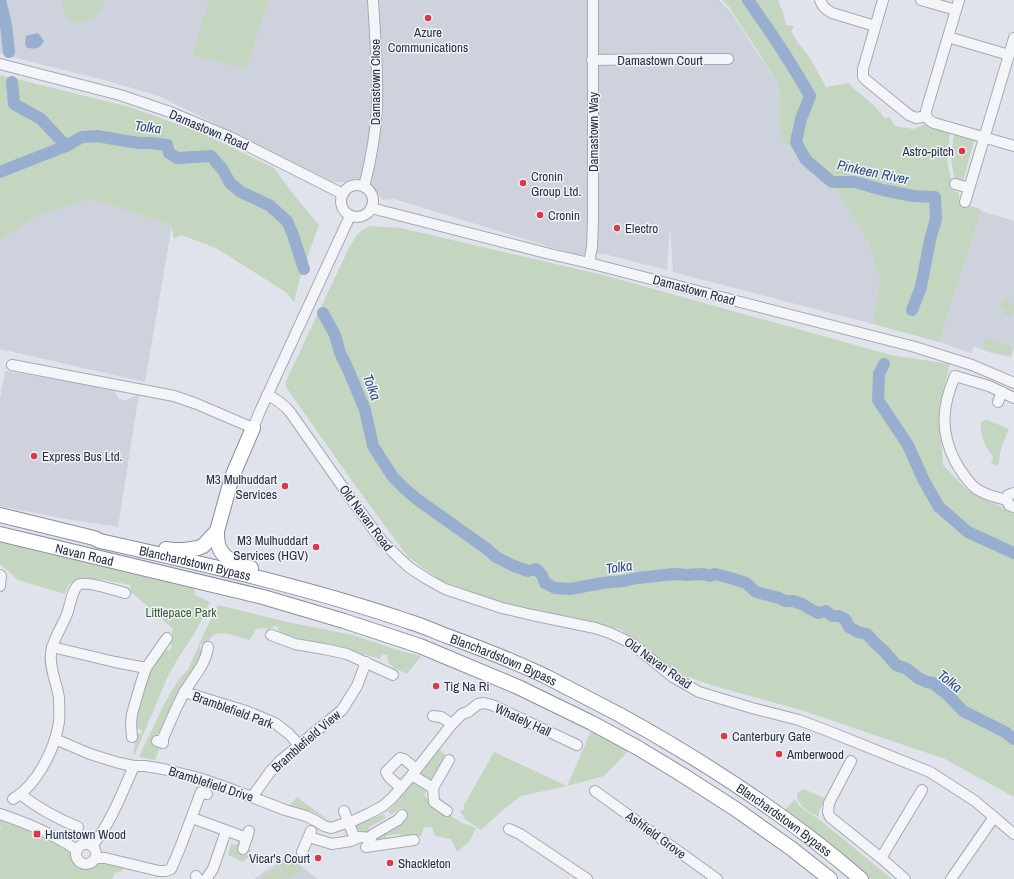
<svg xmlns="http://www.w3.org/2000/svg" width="1014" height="879" viewBox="0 0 1014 879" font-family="'Archivo Narrow',sans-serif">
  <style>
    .built { fill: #ced2dd }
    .green { fill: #c4d6c0 }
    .water { fill: #97aecf }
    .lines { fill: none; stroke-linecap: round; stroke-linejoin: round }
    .stream { stroke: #97aecf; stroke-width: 2 }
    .river { stroke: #97aecf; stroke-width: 12 }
    .minor-casing { stroke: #a5a9b6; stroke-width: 12 }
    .highway-casing { stroke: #868fa3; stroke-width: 16 }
    .minor { stroke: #f3f5f8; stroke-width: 10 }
    .highway { stroke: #fff; stroke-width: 14 }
    .poi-dot { fill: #de3745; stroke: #f0f3f8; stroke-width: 1.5 }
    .labels { text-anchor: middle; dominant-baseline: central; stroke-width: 3; stroke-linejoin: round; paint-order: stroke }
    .poi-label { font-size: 13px; fill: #272f44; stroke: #f0f3f8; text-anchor: start }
    .street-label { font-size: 13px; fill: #272f44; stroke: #f0f3f8 }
    .park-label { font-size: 13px; fill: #386232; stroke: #f0f3f8 }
    .water-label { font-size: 14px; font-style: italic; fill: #2c4b7d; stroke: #f0f3f8 }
  </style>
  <rect width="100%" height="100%" fill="#e0e3eb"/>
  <g class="built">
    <polygon points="0,0 719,0 732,13 779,87 780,136 822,184 836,189 872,249 880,281 873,324 673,272 670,228 667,270 604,254 577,255 394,199 383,200 372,187 356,182 333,182 159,96 104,80 0,54"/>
    <polygon points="91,199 172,225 145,382 0,349 0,241 35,217"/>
    <polygon points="981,211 1014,221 1014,347 1011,357 988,352 974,346 971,353 939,342"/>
    <polygon points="5,371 71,382 114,391 119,399 124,400 127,400 139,394 118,527 66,519 0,506 0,399"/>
    <polygon points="288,856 318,879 254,879"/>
  </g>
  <g class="green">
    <path d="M61,0H105C104,3 103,7 101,9C94,20 79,27 67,20Z"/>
    <polygon points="209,0 269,0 246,69 192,55"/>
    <path d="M722,0H778L783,13L786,25L794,26L791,31L796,40L810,58L826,87L849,83C855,91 864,96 871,103C877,108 880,113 885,118L889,117L895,126L913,129L926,124L950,131V132L947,161L951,179L949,188L959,193V203L980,209L981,211L939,342L873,324L880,281L869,244L836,189L822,184L780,136L779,87L757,50L729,7Z"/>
    <polygon points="0,75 130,107 205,134 274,168 294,195 319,225 300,278 294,302 287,293 216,248 181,235 174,239 171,225 91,199 35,217 0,241 0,174 86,138 98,138 115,141 133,143 92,131 66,142 55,145 0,167"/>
    <polygon points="954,134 974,140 964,178 962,181 954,178 951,158"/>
    <path d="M372,226L401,228L607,276L891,355L950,364L939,408L943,465L968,491L1014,513V797L945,759L804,711L711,685L677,673L662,664L620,629L516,606L482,596L440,580L408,557L352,481L286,387V381L348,250C354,239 359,228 372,226Z"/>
    <path d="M1009,297L1008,302L1014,304V310L1011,317L1003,314L1005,308L1000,306C1002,301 1003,298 1009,297Z"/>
    <polygon points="984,338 1013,347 1011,356 984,349 983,340"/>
    <path d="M984,420H988L1009,429C1007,436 1003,442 1001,449C999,455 1000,460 998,466L991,463L993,456C984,446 980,435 981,422Z"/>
    <polygon points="0,539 172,581 175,585 178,584 193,587 196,593 193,594 210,602 196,631 177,660 167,678 135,754 133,754 135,745 135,732 141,734 142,730 136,728 134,723 151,665 164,649 169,651 172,646 170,642 173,629 131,592 130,585 105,580 91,581 82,579 75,581 68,585 65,594 18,580 0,564"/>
    <path d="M218,605L287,622L353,635L401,651L421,656L407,674L394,668L388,662L387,655H382L380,659L329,644L291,637L278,633L279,627L275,626L269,629L262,628L256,629L250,640C241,638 225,631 216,634C209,636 210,644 201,644L200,647L204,655L193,673L175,699L162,730L157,734L156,746L160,747L155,760L139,757L163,706L179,679L188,670L206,629Z"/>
    <polygon points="591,731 629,750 604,776 567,786 521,796 503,810 481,830 466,820 460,811 464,809 464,805 494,752 567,786"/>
    <polygon points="439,749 447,757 424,795 434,806 462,823 476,828 470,841 457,852 451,839 435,836 432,827 424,827 421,836 411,835 403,839 401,839 399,834 386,836 386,841 380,841 378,838 378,835 406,813 401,807 391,815 388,811 401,798 398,798 412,779"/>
    <path d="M804,789L826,799L819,811V817C809,811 796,806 797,793Z"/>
    <path d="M297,797L331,822C326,820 322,816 317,814C308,810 299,808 289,806Z"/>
    <polygon points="795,799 799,806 820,820 892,879 870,879 785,810"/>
    <path d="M384,814L386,818L368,828L370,832C364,832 358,832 354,827L356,825Z"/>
    <polygon points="0,818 26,827 63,846 69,852 75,864 79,867 87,869 101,862 124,867 122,871 115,873 112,879 0,879 0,831 1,828 0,827"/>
    <polygon points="239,841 247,849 251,850 249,856 243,862 228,855 231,844 237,845"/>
    <polygon points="288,857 304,869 291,879 289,879 277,864"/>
    <polygon points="278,867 287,879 260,879"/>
  </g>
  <path class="water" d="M38,33L44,41C39,49 36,49 27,48L25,43L26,36Z"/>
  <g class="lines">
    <polyline class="stream" points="17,159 20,164"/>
    <g class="river">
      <polyline points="0,0 6,25 9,52"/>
      <path d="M748,0C770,31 791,62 810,96L801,119L796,142L806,160L832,182H855L883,190L913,196L935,197L936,219L930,240L921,287L912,310"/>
      <polyline points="12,82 14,104 41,119 66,146"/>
      <polyline points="0,172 66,146 82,137 97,136 138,143 150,143 167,145 169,153 177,158 211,156 223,170 230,183 241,192 269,205 287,221 293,235 304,269"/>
      <polyline points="323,313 335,335 340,353 347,367 365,410 373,446 387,468 393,477 405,489 418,500 487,549 496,557 514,566 528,571 536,569 542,575 545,583 555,588 570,589 602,583 624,581 637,578 675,574 687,575 703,574 710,576 715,574 727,577 746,583 756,592 779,598 785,601 793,601 802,604 810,609 818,613 826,611 832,616 839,616 845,619 849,627 858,632 867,634 874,642 884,651 896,665 907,669 918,678 927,682 933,683 949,696 963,711 1005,732 1014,739"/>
      <polyline points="884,364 879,374 878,400 908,445 924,481 939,507 968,532 1014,553"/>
    </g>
    <g class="minor-casing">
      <g id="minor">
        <polyline points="820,0 823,6 826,9 832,13 875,26"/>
        <polyline points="883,0 863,69 863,77 866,80 909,115 916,118 926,116"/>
        <polyline points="921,0 956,10"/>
        <path d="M959,0L926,111C926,118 928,120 934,123L1014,146"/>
        <polyline points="948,37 1009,55"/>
        <polyline points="592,60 663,59 728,59"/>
        <polyline points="0,64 120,95 170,112 230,137 343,194"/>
        <polyline points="955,184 969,188"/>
        <circle cx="357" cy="201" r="16"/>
        <path d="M364,187C371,160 376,132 377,105C378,70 375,35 373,0"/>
        <polyline points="965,202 1014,38"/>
        <polyline points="371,208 550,254 589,263 915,347 972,365 1014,383"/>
        <polyline points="589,263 592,247 593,221 593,0"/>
        <polyline points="12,365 174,396 197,404 253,428 260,411 350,216"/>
        <path d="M267,395C277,399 283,404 290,412L349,496L382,541L400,559L410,568L427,579L445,589L502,608L532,615L595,628L610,633L631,643L673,677L699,692L752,708L799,720L828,731L930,772L975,801L1014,834"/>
        <polyline points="998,402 1002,392"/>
        <polyline points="1014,493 1008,495 1007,500 1009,505 1014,507"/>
        <path d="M1007,500C998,498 980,493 973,486C966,479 960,470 955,461C940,431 942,406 955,376L989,386L1014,398"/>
        <polyline points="0,575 1,576 0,586"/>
        <polyline points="271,635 295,644 324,649 347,654 393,675"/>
        <polyline points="52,647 115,662 146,668"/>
        <polyline points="184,692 246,711 275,723 289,734 299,745"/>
        <polyline points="433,716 441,717 452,724"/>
        <polyline points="132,737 131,723 132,714 140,686 146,668 167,638"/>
        <polyline points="55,739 90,754 119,763 134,766 145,766 163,769 199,778 225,787 252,797 285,810 306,816 316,821 324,826 331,828 355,820 368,814 383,806 392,798 412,775 452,724 462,714 468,712 478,704 484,703 492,705 577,745"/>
        <path d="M157,741L163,743V738C170,723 176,707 184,693C192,678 206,665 208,647"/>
        <polyline points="851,761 829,803 828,812 830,817 881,858 905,879"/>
        <polyline points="412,775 433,788 434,802 447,811"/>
        <polyline points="401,788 389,777 386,772 400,758 404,759 416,769"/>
        <polyline points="433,788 449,760"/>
        <polyline points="595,791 717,879"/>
        <path d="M20,794C38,808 58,819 78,827"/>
        <polyline points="252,797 270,772 281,760 342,710 357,686 366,662"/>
        <path d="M13,799C37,785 55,749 59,722C60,715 59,706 59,698C57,683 49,668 51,653C53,639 62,627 67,614C70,607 72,587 80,584C88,582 115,590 125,593"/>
        <polyline points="344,811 355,839 360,837 371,838 372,835 398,820 402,815"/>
        <path d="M0,814C27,823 53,834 77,850"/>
        <polyline points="192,818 247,838"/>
        <polyline points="509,829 520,834 587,879"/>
        <polyline points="309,837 332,844 351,841 355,839"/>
        <circle cx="86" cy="854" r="10"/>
        <path d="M92,846C112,821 121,795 134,766"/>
        <polyline points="366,847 414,840"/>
        <polyline points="243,849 249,831"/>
        <polyline points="302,852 311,831"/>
        <polyline points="95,858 105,858 159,871 166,871 171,869 180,848 201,792 207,794"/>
        <polyline points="881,858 922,790"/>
        <polyline points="196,876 198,879"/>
        <polyline points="206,879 213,869 226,831"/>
        <polyline points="951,879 994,817"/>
      </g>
    </g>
    <g class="highway-casing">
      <g id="highway">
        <path id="s1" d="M0,515L94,538L100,541C203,564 307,587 407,621C421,625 434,631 447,636C480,648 513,661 545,676C570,689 595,702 620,715C705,762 787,815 861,879"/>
        <path d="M217,531C217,536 217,543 219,547C223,559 239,565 251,568"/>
        <path id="s2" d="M0,534L263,597L344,621L420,646L518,687L592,723L638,748L681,774L737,810L792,849L830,879"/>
        <polyline points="166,549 172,550 185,550 198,548 203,546 217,531 232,477 253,428"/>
      </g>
    </g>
    <use href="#minor" class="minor"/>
    <use href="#highway" class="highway"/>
  </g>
  <g class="poi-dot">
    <circle cx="428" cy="18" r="4"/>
    <circle cx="962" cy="151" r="4"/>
    <circle cx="523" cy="183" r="4"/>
    <circle cx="540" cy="215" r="4"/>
    <circle cx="617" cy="228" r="4"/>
    <circle cx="34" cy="456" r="4"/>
    <circle cx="285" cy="486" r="4"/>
    <circle cx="316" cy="547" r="4"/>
    <circle cx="436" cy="686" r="4"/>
    <circle cx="724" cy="736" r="4"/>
    <circle cx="779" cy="754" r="4"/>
    <rect x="33" y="830" width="8" height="8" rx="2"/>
    <circle cx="318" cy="858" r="4"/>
    <circle cx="390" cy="863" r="4"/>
  </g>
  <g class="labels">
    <g class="poi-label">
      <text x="428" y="32" text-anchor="middle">Azure<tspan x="428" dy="15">Communications</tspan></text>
      <text x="954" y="151" text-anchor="end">Astro-pitch</text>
      <text x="531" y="176">Cronin<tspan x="531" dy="15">Group Ltd.</tspan></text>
      <text x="548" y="215">Cronin</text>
      <text x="625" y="228">Electro</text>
      <text x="42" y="456">Express Bus Ltd.</text>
      <text x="277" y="479" text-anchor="end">M3 Mulhuddart<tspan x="277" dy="15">Services</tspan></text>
      <text x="308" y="540" text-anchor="end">M3 Mulhuddart<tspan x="308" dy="15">Services (HGV)</tspan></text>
      <text x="444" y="686">Tig Na Ri</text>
      <text x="732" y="736">Canterbury Gate</text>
      <text x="787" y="754">Amberwood</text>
      <text x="45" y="834">Huntstown Wood</text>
      <text x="310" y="858" text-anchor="end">Vicar's Court</text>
      <text x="398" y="863">Shackleton</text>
    </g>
    <g class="street-label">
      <text x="660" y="60">Damastown Court</text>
      <text transform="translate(375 82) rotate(-90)">Damastown Close</text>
      <text transform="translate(209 130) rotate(23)">Damastown Road</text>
      <text transform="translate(593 132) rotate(-90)">Damastown Way</text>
      <text transform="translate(694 290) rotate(15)">Damastown Road</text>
      <text transform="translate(366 518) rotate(53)">Old Navan Road</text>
      <text stroke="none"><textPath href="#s2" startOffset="87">Navan Road</textPath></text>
      <text stroke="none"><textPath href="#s1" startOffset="201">Blanchardstown Bypass</textPath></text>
      <text stroke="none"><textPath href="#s1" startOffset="525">Blanchardstown Bypass</textPath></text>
      <text transform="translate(658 663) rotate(35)">Old Navan Road</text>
      <text transform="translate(233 710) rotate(20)">Bramblefield Park</text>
      <text transform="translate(523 720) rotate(25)">Whately Hall</text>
      <text transform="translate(306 741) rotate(-41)">Bramblefield View</text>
      <text transform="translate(211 784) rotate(18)">Bramblefield Drive</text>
      <text stroke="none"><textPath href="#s1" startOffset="849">Blanchardstown Bypass</textPath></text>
      <text transform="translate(656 835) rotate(36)">Ashfield Grove</text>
    </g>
    <g class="park-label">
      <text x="181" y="612">Littlepace Park</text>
    </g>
    <g class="water-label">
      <text transform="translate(148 127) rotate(7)">Tolka</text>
      <text transform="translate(873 172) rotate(12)">Pinkeen River</text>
      <text transform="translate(372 387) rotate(69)">Tolka</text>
      <text transform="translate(619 567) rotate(-8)">Tolka</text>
      <text transform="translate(950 681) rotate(38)">Tolka</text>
    </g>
  </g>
</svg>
